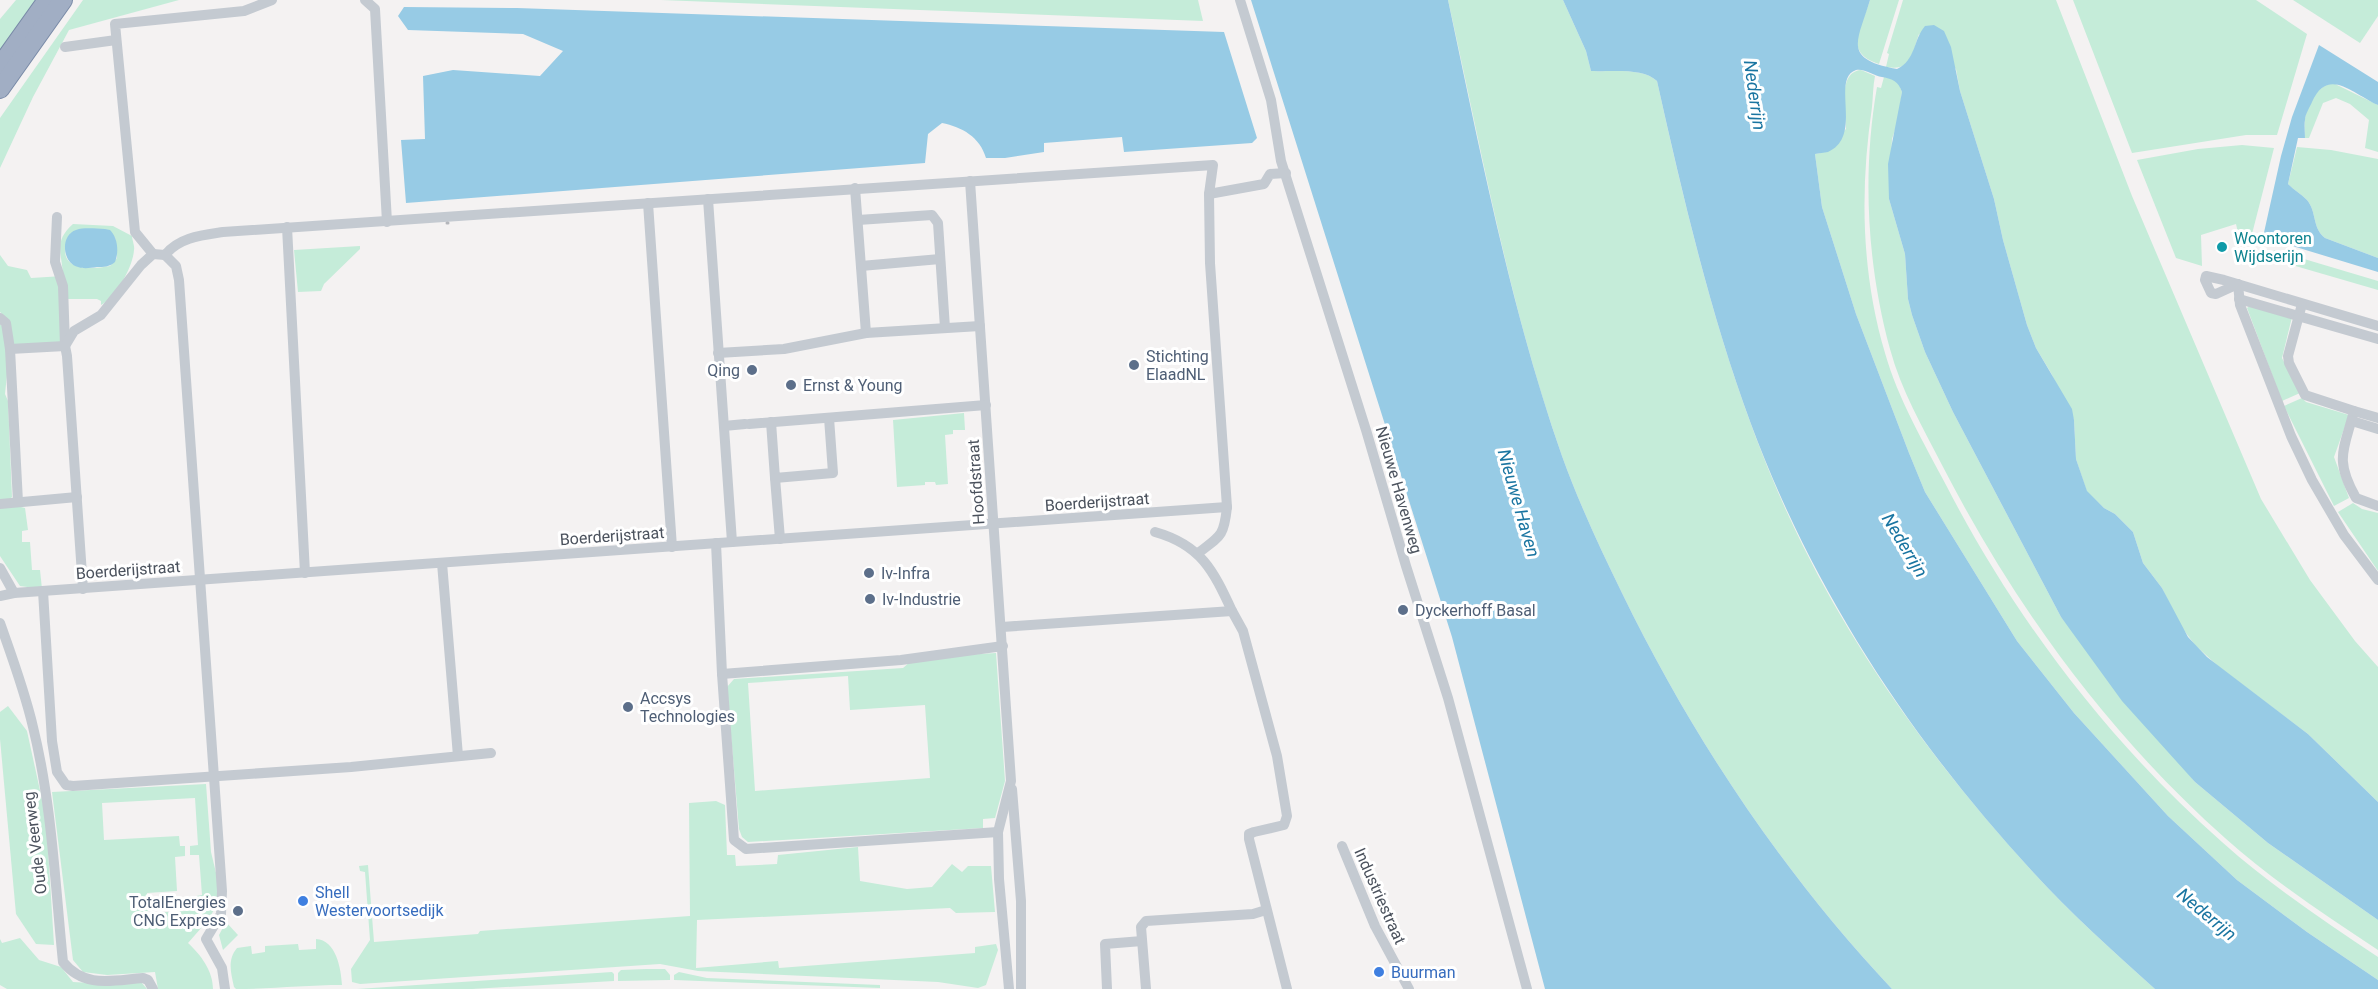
<svg xmlns="http://www.w3.org/2000/svg" width="2378" height="989" viewBox="0 0 2378 989" font-family="Roboto,sans-serif">
  <style>
    .green { fill: #c5ecd9; fill-rule: evenodd }
    .water { fill: #97cbe5 }
    .lines { fill: none; stroke-linecap: round; stroke-linejoin: round }
    .trunk-casing { stroke: #798aa7; stroke-width: 20 }
    .minor { stroke: #c4cad1; stroke-width: 10 }
    .trunk { stroke: #a1aec4; stroke-width: 18 }
    .rail { stroke: #b4b6bb; stroke-width: 3 }
    .culture-dot { fill: #0f9aa8; stroke: #fff; stroke-width: 2 }
    .service-dot { fill: #5c6f8a; stroke: #fff; stroke-width: 2 }
    .shop-dot { fill: #3f7fe0; stroke: #fff; stroke-width: 2 }
    .labels { text-anchor: middle; dominant-baseline: central; stroke-width: 6; stroke-linejoin: round; paint-order: stroke }
    .culture-label { font-size: 16px; fill: #0d838f; stroke: #fff; text-anchor: start }
    .service-label { font-size: 16px; fill: #4e5e75; stroke: #fff; text-anchor: start }
    .street-label { font-size: 16px; fill: #4b525d; stroke: #fff }
    .shop-label { font-size: 16px; fill: #366cbe; stroke: #fff; text-anchor: start }
    .water-label { font-size: 18px; font-style: italic; fill: #1a75a1; stroke: #fff }
  </style>
  <rect width="100%" height="100%" fill="#f4f2f2"/>
  <g class="green">
    <polygon points="16,0 38,0 0,53 0,19"/>
    <polygon points="83,0 179,0 69,30 33,97 0,168 0,118"/>
    <polygon points="661,0 1198,0 1203,21"/>
    <path d="M1448,0H1563L1586,51L1591,71C1610,72 1643,67 1657,81C1692,239 1731,401 1803,546C1862,665 1943,774 2032,871C2070,913 2113,951 2155,989H1892C1782,872 1692,737 1622,593C1600,548 1579,503 1562,456C1510,309 1482,152 1448,0Z"/>
    <path d="M1870,0H1899L1879,64C1842,52 1862,27 1870,0Z"/>
    <path d="M1903,0H2056L2132,196L2261,499L2310,580L2355,641L2378,667V802L2308,734L2218,666L2195,645L2180,625L2162,588L2143,563L2133,532L2115,514L2104,508L2087,492L2076,459L2074,420L2051,373L2036,348L2027,325L2003,240L1994,199L1960,91L1956,69L1919,34C1912,53 1912,72 1886,67L1889,54L1887,53Z"/>
    <polygon points="2073,0 2256,0 2307,34 2277,135 2246,135 2132,153"/>
    <polygon points="2293,0 2378,0 2378,16 2360,43"/>
    <path d="M1861,70L1875,76C1873,86 1873,96 1872,107C1860,189 1861,272 1885,353C1898,399 1924,443 1946,485C2015,619 2109,742 2222,842C2270,885 2324,921 2378,957V980L2307,932L2237,880L2168,816L2074,713L2017,641L1925,492L1909,453L1856,314L1822,207L1815,154L1821,153L1846,129C1846,112 1837,72 1861,70Z"/>
    <path d="M1884,77L1892,78L1899,84L1902,92L1898,121L1892,139L1889,199L1905,254L1908,299L1912,315L1925,352L1953,412L2061,617L2195,782L2268,843L2378,920V950C2325,915 2272,880 2225,838C2107,733 2014,605 1942,465C1923,428 1901,390 1890,349C1867,265 1862,173 1877,87L1881,88Z"/>
    <path d="M2333,83L2378,105V152L2365,148L2369,120L2350,104L2336,98L2323,103L2309,138H2305C2305,132 2304,125 2305,119C2307,103 2317,86 2333,83Z"/>
    <polygon points="2242,145 2274,148 2252,234 2243,231 2239,237 2236,224 2201,235 2202,266 2176,258 2137,160 2198,149"/>
    <path d="M2297,147L2331,150L2378,159V258L2325,238C2312,228 2317,212 2307,200C2301,194 2294,190 2288,184Z"/>
    <path d="M73,224L113,226L132,236C132,240 135,246 134,250C133,267 116,297 101,305V301L97,299H67L65,342L11,347L10,322L0,312V255L8,266L27,270L31,278L63,276C62,252 53,242 73,224ZM71,233L115,237L117,258L110,266C83,271 52,268 71,233Z"/>
    <polygon points="360,246 360,249 324,284 321,291 298,292 294,250"/>
    <polygon points="2274,250 2378,281 2378,290 2271,259"/>
    <polygon points="2252,304 2292,317 2282,358 2300,393 2282,401 2247,308"/>
    <polygon points="0,324 4,328 8,365 5,394 8,401 12,497 9,500 0,501"/>
    <polygon points="2302,398 2306,402 2349,415 2334,457 2349,498 2334,506 2284,406"/>
    <polygon points="964,413 965,430 953,430 953,434 945,435 948,484 936,485 935,482 925,482 925,485 897,487 893,420"/>
    <polygon points="2353,503 2362,509 2378,513 2378,571 2338,512"/>
    <polygon points="13,505 25,508 28,530 22,531 22,542 30,542 32,570 40,570 42,589 20,586 0,556 0,507"/>
    <path d="M996,653L1005,781L995,818L983,819V828L748,842L742,837L739,829L727,687L734,679L903,668L910,662L946,656ZM848,676L850,710L925,705L930,778L755,791L748,683Z"/>
    <polygon points="8,706 27,731 46,818 54,945 36,944 16,914 0,739 0,712"/>
    <path d="M206,784L211,852L217,877L218,902L209,919L188,943C201,955 213,971 213,989H158L155,972L107,975L83,972L73,960L52,792ZM195,798L198,845L190,846V855H199L202,895L196,896V904L185,905V911L148,913L147,893L177,891L175,857L185,856V846H180L179,836L104,840L102,803Z"/>
    <polygon points="716,801 725,805 727,855 735,855 736,866 777,864 778,855 858,847 860,881 907,889 932,887 952,864 962,872 968,866 991,866 995,912 956,913 950,908 697,920 696,968 778,961 779,968 975,953 975,947 996,944 998,950 986,985 978,988 938,982 698,971 660,964 360,984 352,982 351,969 370,940 365,872 360,871 359,866 368,865 374,942 478,934 480,931 690,916 689,803"/>
    <polygon points="226,922 238,935 223,950 219,935"/>
    <polygon points="20,938 39,960 61,967 73,982 110,984 141,982 147,989 7,989 0,985 0,939 2,943"/>
    <path d="M316,939C336,940 341,968 342,985C306,985 272,989 236,989L234,987C231,973 227,960 237,948L251,946L252,954L265,952V946L298,944L299,950L316,949Z"/>
    <polygon points="646,969 665,969 670,975 670,980 618,981 618,973 621,970"/>
    <polygon points="612,972 614,974 614,981 472,989 357,989"/>
    <polygon points="679,972 707,978 880,985 880,988 674,980 674,975"/>
  </g>
  <g class="water">
    <path d="M1251,0H1448C1480,150 1511,311 1562,456C1579,503 1600,548 1622,593C1692,737 1782,872 1892,989H1545L1452,637Z"/>
    <path d="M1563,0H1870C1858,41 1841,59 1897,69C1916,60 1913,40 1925,26L1934,25L1944,31L1951,47L1960,91L1994,199L2003,240L2027,325L2036,348L2072,409L2074,420L2076,459L2087,491L2104,508L2115,514L2133,532L2143,563L2162,588L2188,637L2207,657L2308,734L2378,802V920L2268,843L2195,782L2122,701L2061,617L1953,412L1925,352L1912,315L1908,299L1905,254L1889,199L1888,164L1902,92C1898,81 1893,79 1882,77C1874,76 1864,68 1856,70C1830,79 1864,136 1828,152C1824,153 1819,153 1815,154L1822,207L1856,314L1909,453L1925,492L2017,641L2074,713L2168,816L2237,880L2307,932L2378,980V989H2155C2113,951 2070,913 2032,871C1912,741 1813,591 1751,424C1710,313 1683,197 1657,81C1643,67 1610,72 1591,71L1586,51Z"/>
    <path d="M404,7L517,8L1224,32L1257,138L1252,143L1124,152L1122,137L1044,143V152L1005,158H986C980,137 962,127 942,123L928,134L925,163L406,203L401,140L425,139L423,76L453,70L540,76L563,51L523,34L408,30L398,16Z"/>
    <path d="M2319,45L2378,82V105C2353,94 2328,66 2312,102C2310,107 2305,114 2305,120C2304,125 2305,132 2305,138H2298L2288,184C2294,190 2301,194 2307,200C2317,212 2312,228 2325,238L2378,258V272L2263,237L2281,156L2292,117Z"/>
    <path d="M105,229L110,230C118,238 119,252 115,262C109,267 104,267 97,267C91,268 83,269 78,267C62,263 60,235 76,230C85,227 96,229 105,229Z"/>
  </g>
  <g class="lines">
    <g class="trunk-casing">
      <g id="trunk">
        <polyline points="0,66 47,0"/>
        <polyline points="0,89 63,0"/>
      </g>
    </g>
    <g class="minor">
      <polyline points="365,0 375,9 387,222"/>
      <polyline points="1240,0 1271,100 1281,161 1366,430 1406,566 1448,698 1527,989"/>
      <polyline points="65,47 116,40"/>
      <polyline points="970,181 1011,781 998,832 999,879 1009,989"/>
      <polyline points="855,188 866,333"/>
      <polyline points="708,199 732,542"/>
      <polyline points="648,203 672,547"/>
      <polyline points="57,217 55,262 63,286 65,346 67,356 83,589"/>
      <polyline points="858,220 932,215 938,223 945,328"/>
      <polyline points="287,227 305,573"/>
      <polyline points="153,254 135,232 115,24 244,11 272,0"/>
      <polyline points="165,255 176,266 179,280 222,891 221,914 206,939 222,968 225,989"/>
      <polyline points="861,266 940,259"/>
      <polyline points="2238,284 2240,305 2291,436 2312,480 2344,535 2378,580"/>
      <polyline points="2238,284 2216,294 2211,293 2205,280 2206,276 2224,280 2378,326"/>
      <polyline points="2239,299 2378,339"/>
      <path d="M2302,304L2288,356L2289,363L2305,395L2354,411C2344,450 2334,459 2356,498L2378,506"/>
      <polyline points="0,318 6,323 10,349 18,502"/>
      <path d="M10,349L65,346L74,331L101,315L141,265L153,254L165,255C179,237 203,235 223,232L1213,165L1209,194L1264,184L1270,174L1286,173"/>
      <polyline points="718,353 784,349 866,333 980,326"/>
      <polyline points="2354,411 2378,418"/>
      <polyline points="2352,421 2378,429"/>
      <polyline points="771,422 775,478 833,473 829,418"/>
      <polyline points="749,424 986,405"/>
      <polyline points="724,426 745,424"/>
      <polyline points="775,478 780,539"/>
      <polyline points="0,504 77,497"/>
      <path d="M1155,532C1201,545 1213,570 1232,611"/>
      <polyline points="716,543 722,674 734,840 746,849 998,832"/>
      <path d="M1198,553C1221,536 1224,536 1227,507L1210,263L1209,194"/>
      <polyline points="442,563 458,756"/>
      <polyline points="0,568 14,593"/>
      <polyline points="43,591 52,741 57,772 66,785 73,786 351,767 491,753"/>
      <polyline points="0,596 14,593 1227,507"/>
      <path d="M0,623C12,657 25,692 33,727C52,804 55,884 63,962C85,989 113,980 143,978L148,980L153,989"/>
      <polyline points="1002,627 1232,611 1243,631 1277,756 1287,816 1284,825 1254,832 1249,834 1249,839 1287,989"/>
      <polyline points="722,674 901,660 1003,646"/>
      <polyline points="1012,789 1021,901 1021,989"/>
      <polyline points="1342,846 1375,926 1409,989"/>
      <polyline points="1107,989 1105,944 1142,941"/>
      <polyline points="1146,989 1141,927 1146,921 1253,914 1266,910"/>
    </g>
    <use href="#trunk" class="trunk"/>
    <polyline class="rail" points="447,223 448,223"/>
  </g>
  <circle class="culture-dot" cx="2222" cy="247" r="6"/>
  <g class="service-dot">
    <circle cx="1134" cy="365" r="6"/>
    <circle cx="752" cy="370" r="6"/>
    <circle cx="791" cy="385" r="6"/>
    <circle cx="869" cy="573" r="6"/>
    <circle cx="870" cy="599" r="6"/>
    <circle cx="1403" cy="610" r="6"/>
    <circle cx="628" cy="707" r="6"/>
    <circle cx="238" cy="911" r="6"/>
  </g>
  <g class="shop-dot">
    <circle cx="303" cy="901" r="6"/>
    <circle cx="1379" cy="972" r="6"/>
  </g>
  <g class="labels">
    <g class="culture-label">
      <text x="2234" y="238">Woontoren<tspan x="2234" dy="18">Wijdserijn</tspan></text>
    </g>
    <g class="service-label">
      <text x="1146" y="356">Stichting<tspan x="1146" dy="18">ElaadNL</tspan></text>
      <text x="740" y="370" text-anchor="end">Qing</text>
      <text x="803" y="385">Ernst &amp; Young</text>
      <text x="881" y="573">Iv-Infra</text>
      <text x="882" y="599">Iv-Industrie</text>
      <text x="1415" y="610">Dyckerhoff Basal</text>
      <text x="640" y="698">Accsys<tspan x="640" dy="18">Technologies</tspan></text>
      <text x="226" y="902" text-anchor="end">TotalEnergies<tspan x="226" dy="18">CNG Express</tspan></text>
    </g>
    <g class="street-label">
      <text transform="translate(976 482) rotate(-94)">Hoofdstraat</text>
      <text transform="translate(1399 490) rotate(74)">Nieuwe Havenweg</text>
      <text transform="translate(1097 502) rotate(-4)">Boerderijstraat</text>
      <text transform="translate(612 536) rotate(-4)">Boerderijstraat</text>
      <text transform="translate(128 570) rotate(-4)">Boerderijstraat</text>
      <text transform="translate(35 843) rotate(-97)">Oude Veerweg</text>
      <text transform="translate(1380 896) rotate(66)">Industriestraat</text>
    </g>
    <g class="shop-label">
      <text x="315" y="892">Shell<tspan x="315" dy="18">Westervoortsedijk</tspan></text>
      <text x="1391" y="972">Buurman</text>
    </g>
    <g class="water-label">
      <text transform="translate(1755 95) rotate(82)">Nederrijn</text>
      <text transform="translate(1519 503) rotate(74)">Nieuwe Haven</text>
      <text transform="translate(1905 545) rotate(59)">Nederrijn</text>
      <text transform="translate(2207 914) rotate(40)">Nederrijn</text>
    </g>
  </g>
</svg>
